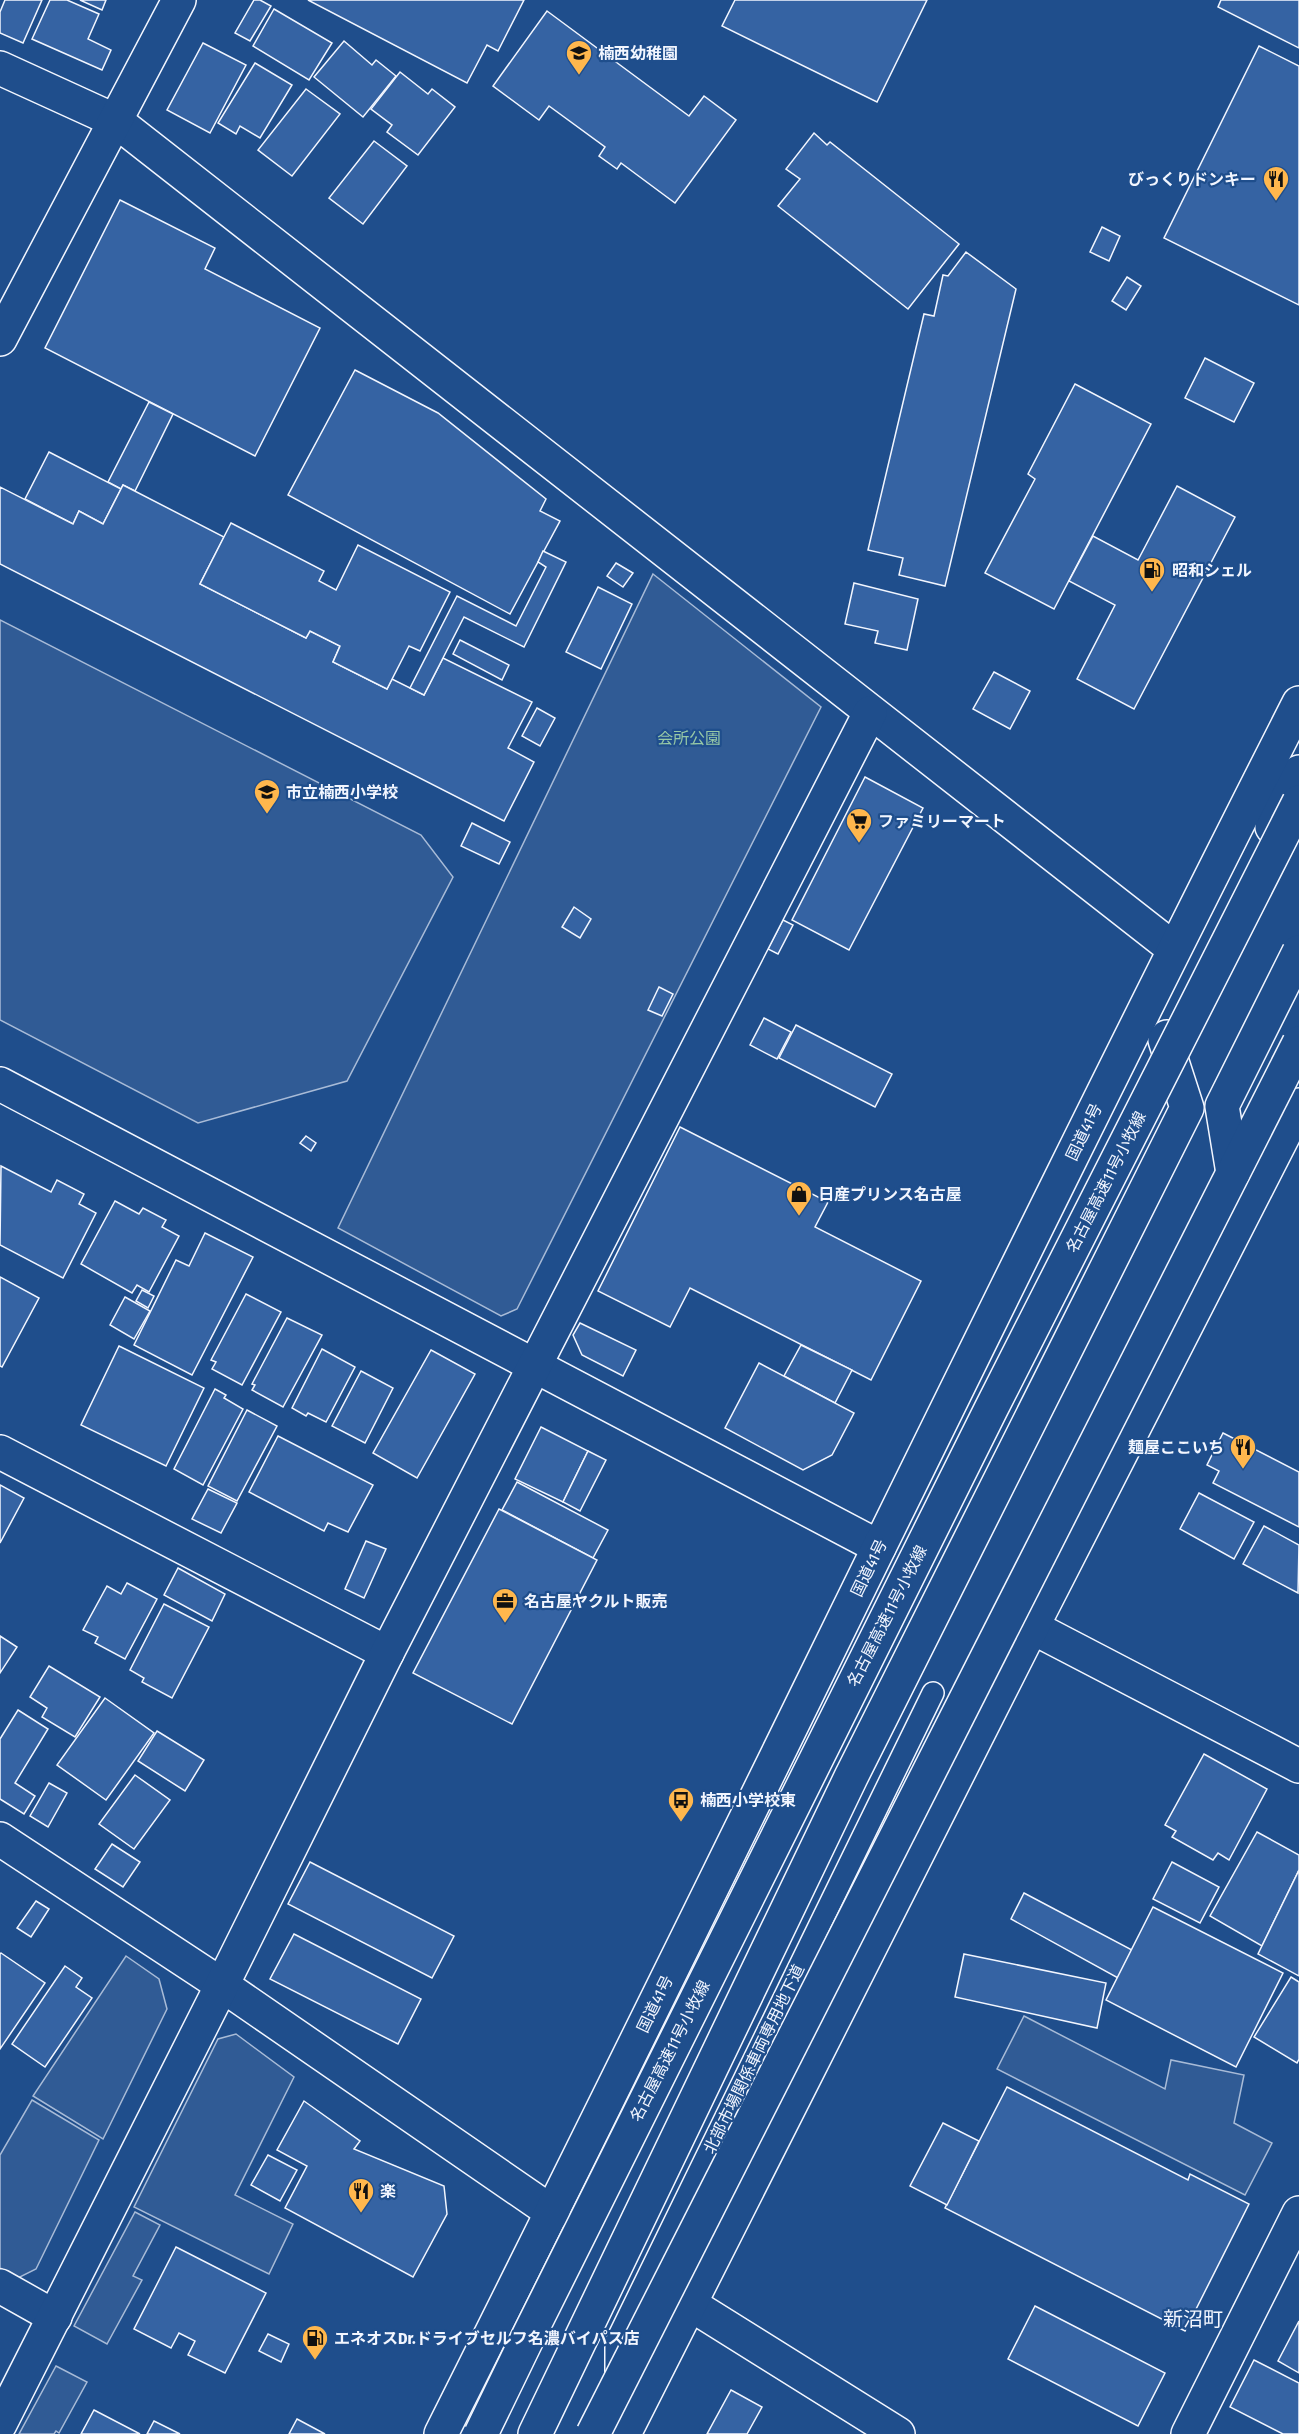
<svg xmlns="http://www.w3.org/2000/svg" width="1299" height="2434" viewBox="0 0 1299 2434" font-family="'Fira Sans Condensed','Noto Sans JP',sans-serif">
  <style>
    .built { fill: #305b95; stroke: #a8bbd7; stroke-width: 1.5 }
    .building { fill: #3563a3; stroke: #f2f6ff; stroke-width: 1.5 }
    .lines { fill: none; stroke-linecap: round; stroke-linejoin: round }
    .lane-casing { stroke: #f2f6ff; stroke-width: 24 }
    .street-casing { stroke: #f2f6ff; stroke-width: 36 }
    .highway-casing { stroke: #f2f6ff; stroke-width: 36 }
    .lane { stroke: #1f4e8c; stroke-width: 21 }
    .street { stroke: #1f4e8c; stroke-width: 33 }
    .highway { stroke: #1f4e8c; stroke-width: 33 }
    .highway-bridge-casing { stroke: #f2f6ff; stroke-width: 36; stroke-linecap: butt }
    .highway-bridge { stroke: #1f4e8c; stroke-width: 33 }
    .labels { text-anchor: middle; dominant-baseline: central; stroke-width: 4.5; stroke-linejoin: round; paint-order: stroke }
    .poi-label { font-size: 16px; font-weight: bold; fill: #f2f6ff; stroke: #1f4e8c; text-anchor: start }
    .park-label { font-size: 16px; fill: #97c8a6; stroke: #1f4e8c }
    .street-label { font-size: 16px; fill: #f2f6ff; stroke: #1f4e8c }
    .quarter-label { font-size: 20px; fill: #f2f6ff; stroke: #1f4e8c }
  </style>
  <rect width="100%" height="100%" fill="#1f4e8c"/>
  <g class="built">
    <polygon points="653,574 821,707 517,1309 501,1316 338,1228"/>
    <polygon points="0,620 421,835 453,877 347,1081 198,1123 0,1020"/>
    <polygon points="126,1956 159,1979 167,2009 103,2139 33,2096"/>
    <polygon points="1024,2016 1165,2089 1171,2060 1244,2075 1234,2123 1272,2143 1245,2195 997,2069"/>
    <polygon points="236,2034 294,2077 235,2195 293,2224 269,2274 134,2207 218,2039"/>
    <polygon points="32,2100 99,2140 36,2269 18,2278 0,2268 0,2155"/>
    <polygon points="135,2212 160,2225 133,2276 142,2280 107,2344 74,2326"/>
    <polygon points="56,2366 87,2382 59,2433 56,2431 54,2434 19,2434"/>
  </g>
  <g class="building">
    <polygon points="5,0 42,0 23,43 0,33 0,12"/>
    <polygon points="50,0 67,0 99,14 88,39 111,50 102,70 32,39"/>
    <polygon points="80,0 106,0 102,10"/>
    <polygon points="254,0 260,0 271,6 250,41 235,33"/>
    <polygon points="308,0 524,0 498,51 487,45 467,83"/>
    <polygon points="735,0 927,0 877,102 722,26"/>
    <polygon points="1221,0 1299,0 1299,48 1218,7"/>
    <polygon points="274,9 332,43 309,80 253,46"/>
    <polygon points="547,11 689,116 704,96 736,120 675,203 621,163 617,169 599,156 605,147 549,106 539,120 493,86"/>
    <polygon points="344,41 372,65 376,60 396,76 363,117 314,77"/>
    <polygon points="203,43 246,65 210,133 167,110"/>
    <polygon points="1259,46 1299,66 1299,305 1164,238"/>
    <polygon points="255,63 292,85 260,138 240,126 236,134 218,123"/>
    <polygon points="400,72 428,94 432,89 455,107 418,155 387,132 392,125 371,109"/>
    <polygon points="306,89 340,114 292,176 258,150"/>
    <polygon points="814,133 827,145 830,142 959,244 908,309 778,206 800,179 786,169"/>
    <polygon points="374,141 407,166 363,224 329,198"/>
    <polygon points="120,200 215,248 205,269 320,328 255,456 45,348"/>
    <polygon points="1102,227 1120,236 1109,261 1090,252"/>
    <polygon points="966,252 1016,289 945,586 899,575 903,558 868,550 924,314 934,316 943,275 948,276"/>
    <polygon points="1127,277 1141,286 1126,310 1112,301"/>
    <polygon points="1205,358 1254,383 1234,422 1185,398"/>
    <polygon points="355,370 438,413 546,499 540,511 560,521 510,614 288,495"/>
    <polygon points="1075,384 1151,424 1054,609 985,573 1035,479 1028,474"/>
    <polygon points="149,402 173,414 135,491 123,485 121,489 108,482"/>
    <polygon points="49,452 121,489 103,524 79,511 73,524 25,499"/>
    <polygon points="123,485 224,537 200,584 306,638 310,631 340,646 333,662 387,689 392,679 424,695 443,658 532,702 508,748 534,762 504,821 0,564 0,487 73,524 79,511 103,524"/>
    <polygon points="1177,486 1235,517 1134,709 1077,679 1115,605 1069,581 1093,536 1138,560"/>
    <polygon points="231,523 324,571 319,581 336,590 358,545 450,592 420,651 409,646 387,689 333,662 340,646 310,631 306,638 200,584"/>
    <polygon points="543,551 566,562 524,647 464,617 424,695 410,688 457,596 516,626 546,567 538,562"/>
    <polygon points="616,563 633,573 623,587 607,576"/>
    <polygon points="854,583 918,599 907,650 875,643 878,631 845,624"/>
    <polygon points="598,587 632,604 601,669 566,652"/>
    <polygon points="460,640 509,665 502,680 453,654"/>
    <polygon points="994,672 1030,691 1010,729 973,709"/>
    <polygon points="537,708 555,718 540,746 522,736"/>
    <polygon points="865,777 923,808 849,950 792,920"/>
    <polygon points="472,823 510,842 499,864 461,846"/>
    <polygon points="574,907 591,919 580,938 562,927"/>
    <polygon points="783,920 793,925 778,954 768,949"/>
    <polygon points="659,987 673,994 662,1016 648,1010"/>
    <polygon points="764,1018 791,1032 777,1059 750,1045"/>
    <polygon points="796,1025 892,1074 875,1107 779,1058"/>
    <polygon points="680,1127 828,1202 815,1227 921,1281 871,1380 690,1288 670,1327 598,1291"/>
    <polygon points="306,1136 316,1143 311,1151 300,1143"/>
    <polygon points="1,1166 51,1192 57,1180 84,1194 79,1204 96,1213 63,1278 0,1245"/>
    <polygon points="115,1201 139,1214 143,1208 166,1220 162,1227 179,1236 149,1292 137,1285 132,1293 81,1264"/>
    <polygon points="205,1233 253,1257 192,1375 134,1345 176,1260 189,1266"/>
    <polygon points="0,1277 39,1298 2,1367 0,1366"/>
    <polygon points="142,1290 154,1296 148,1308 136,1301"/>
    <polygon points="246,1294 281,1312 242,1385 212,1369 216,1362 211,1360"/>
    <polygon points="125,1297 150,1311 134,1339 110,1325"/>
    <polygon points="287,1318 322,1335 283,1407 252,1390 255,1385 252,1384"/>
    <polygon points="580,1323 636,1350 623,1376 582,1355 573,1335"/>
    <polygon points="801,1345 852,1370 835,1403 784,1376"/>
    <polygon points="119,1346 204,1388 166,1466 81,1425"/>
    <polygon points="322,1349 355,1367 326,1422 308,1413 306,1416 292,1408"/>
    <polygon points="431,1350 475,1374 417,1478 373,1453"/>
    <polygon points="759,1363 854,1413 832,1455 803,1470 725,1428"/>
    <polygon points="361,1371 393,1388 365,1443 332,1426"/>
    <polygon points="215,1389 226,1395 224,1398 243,1409 203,1485 174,1469"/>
    <polygon points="247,1410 277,1426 237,1501 208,1486"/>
    <polygon points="541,1427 588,1451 563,1502 515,1479"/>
    <polygon points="1223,1433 1299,1472 1299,1527 1213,1483 1219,1471 1207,1465"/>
    <polygon points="278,1436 373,1485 348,1532 328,1523 324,1531 249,1492"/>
    <polygon points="588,1451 606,1460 580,1511 563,1502"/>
    <polygon points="517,1482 608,1530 593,1558 502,1510"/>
    <polygon points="0,1485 24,1498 0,1543"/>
    <polygon points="208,1489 237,1503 221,1533 192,1519"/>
    <polygon points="1199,1493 1254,1522 1234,1559 1180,1529"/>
    <polygon points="499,1509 597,1560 512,1724 413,1673"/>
    <polygon points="1264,1526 1299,1545 1298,1593 1243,1564"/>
    <polygon points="366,1541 386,1549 364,1598 345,1589"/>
    <polygon points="178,1568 225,1594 212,1621 164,1595"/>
    <polygon points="127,1583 157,1599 125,1659 95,1643 98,1637 83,1630 107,1586 121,1594"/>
    <polygon points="164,1604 209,1627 172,1698 142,1682 144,1678 130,1670"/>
    <polygon points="0,1636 17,1647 0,1673"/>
    <polygon points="49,1666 100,1697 75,1737 42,1717 47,1708 30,1697"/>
    <polygon points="105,1698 154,1733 106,1800 57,1765"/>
    <polygon points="18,1710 48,1729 15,1783 35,1796 24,1814 0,1799 0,1739"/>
    <polygon points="157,1731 204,1760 185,1791 138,1761"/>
    <polygon points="1204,1754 1267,1789 1229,1860 1218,1853 1213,1860 1172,1837 1176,1831 1165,1825"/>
    <polygon points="135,1775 170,1800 134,1849 99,1824"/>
    <polygon points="49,1783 67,1793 48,1827 30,1816"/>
    <polygon points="1257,1832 1299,1855 1299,1870 1262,1946 1210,1916"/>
    <polygon points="112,1844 140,1862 123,1887 95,1869"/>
    <polygon points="310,1862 454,1936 432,1978 288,1904"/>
    <polygon points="1172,1862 1219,1887 1200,1923 1153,1899"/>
    <polygon points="1299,1870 1299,1976 1258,1954"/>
    <polygon points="1024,1893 1132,1950 1118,1978 1011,1919"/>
    <polygon points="36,1901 49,1909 31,1937 17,1928"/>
    <polygon points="1153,1907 1283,1973 1236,2067 1106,2000"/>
    <polygon points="294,1934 421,1999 398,2044 270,1979"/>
    <polygon points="1,1953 45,1983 0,2049 0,1954"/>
    <polygon points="964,1954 1106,1983 1097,2028 955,1997"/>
    <polygon points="65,1966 82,1978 76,1987 92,1998 45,2067 12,2044"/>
    <polygon points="1291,1977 1299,1982 1299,2059 1297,2063 1254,2037"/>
    <polygon points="1007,2087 1188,2180 1190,2174 1249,2204 1185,2331 945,2208"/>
    <polygon points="304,2101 360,2141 354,2149 444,2186 447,2214 413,2277 285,2208 307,2166 277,2150"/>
    <polygon points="943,2123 979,2141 947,2205 910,2186"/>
    <polygon points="268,2155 297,2170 280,2201 251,2185"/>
    <polygon points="176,2247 266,2293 225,2373 188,2355 195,2341 179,2333 171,2348 134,2329"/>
    <polygon points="1035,2306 1165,2373 1138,2426 1008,2359"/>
    <polygon points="1299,2321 1299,2373 1278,2361"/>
    <polygon points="268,2334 289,2344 281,2362 259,2351"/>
    <polygon points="1254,2360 1299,2383 1299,2434 1283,2434 1230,2407"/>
    <polygon points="731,2390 762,2407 747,2434 707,2434"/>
    <polygon points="94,2410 140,2434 81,2434"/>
    <polygon points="297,2419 325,2434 289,2434"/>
    <polygon points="154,2421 180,2434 147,2434"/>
  </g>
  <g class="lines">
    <g class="lane-casing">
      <polyline id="lane" points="616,2381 616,2342 933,1693"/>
    </g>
    <g class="street-casing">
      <g id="street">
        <polyline points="0,68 116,121 1174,949"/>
        <polyline points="0,339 179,0"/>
        <polyline points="0,1084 879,1547"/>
        <polyline points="0,1452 387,1653"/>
        <polyline points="1032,1627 1299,1766"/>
        <polyline points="0,1839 222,1985 553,2213"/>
        <polyline points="0,2286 55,2317"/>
        <polyline points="690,2304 898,2434"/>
        <polyline points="0,2424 222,1985 387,1653 870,713"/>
        <polyline points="1188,2434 1299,2213"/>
      </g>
    </g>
    <g class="highway-casing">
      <g id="highway">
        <polyline points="1272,827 1299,772"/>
        <path d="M441,2434C730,1859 1007,1277 1299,703"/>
        <polyline points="535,2434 851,1777 1187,1108 1165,1040 1167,1037"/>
        <polyline points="624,2434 1032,1627 1299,1105"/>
      </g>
    </g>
    <use href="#lane" class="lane"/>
    <use href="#street" class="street"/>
    <use href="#highway" class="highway"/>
    <g class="highway-bridge-casing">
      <g id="highway-bridge">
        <polyline points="1233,1173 1222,1106 1299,952"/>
        <polyline points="481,2434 530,2333 991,1409 1299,802"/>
        <polyline points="593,2434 1299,1043"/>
      </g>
    </g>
    <use href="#highway-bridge" class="highway-bridge"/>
  </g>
  <defs>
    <g id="school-pin" transform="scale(1.35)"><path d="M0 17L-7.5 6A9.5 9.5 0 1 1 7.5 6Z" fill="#ffb74d" stroke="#1f4e8c"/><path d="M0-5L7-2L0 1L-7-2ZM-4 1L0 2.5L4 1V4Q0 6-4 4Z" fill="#111"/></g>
    <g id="restaurant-pin" transform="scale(1.35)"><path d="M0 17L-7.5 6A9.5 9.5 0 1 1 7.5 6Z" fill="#ffb74d" stroke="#1f4e8c"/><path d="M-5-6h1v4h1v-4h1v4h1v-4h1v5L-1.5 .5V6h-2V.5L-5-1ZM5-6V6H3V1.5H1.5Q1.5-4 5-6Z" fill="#111"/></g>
    <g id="fuel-pin" transform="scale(1.35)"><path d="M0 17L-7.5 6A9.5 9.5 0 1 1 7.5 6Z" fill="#ffb74d" stroke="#1f4e8c"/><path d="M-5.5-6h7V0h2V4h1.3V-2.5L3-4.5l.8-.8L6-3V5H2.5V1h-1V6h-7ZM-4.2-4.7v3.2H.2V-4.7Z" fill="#111"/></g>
    <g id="supermarket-pin" transform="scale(1.35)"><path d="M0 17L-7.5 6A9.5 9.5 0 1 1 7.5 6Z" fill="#ffb74d" stroke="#1f4e8c"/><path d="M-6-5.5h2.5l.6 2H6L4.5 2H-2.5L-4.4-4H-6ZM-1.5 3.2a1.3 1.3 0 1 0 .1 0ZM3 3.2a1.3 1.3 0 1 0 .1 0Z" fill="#111"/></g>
    <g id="shop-pin" transform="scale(1.35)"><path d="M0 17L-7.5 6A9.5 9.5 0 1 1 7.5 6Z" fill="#ffb74d" stroke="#1f4e8c"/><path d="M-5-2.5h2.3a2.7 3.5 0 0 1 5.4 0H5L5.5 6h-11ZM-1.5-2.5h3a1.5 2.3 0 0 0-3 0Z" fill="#111"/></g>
    <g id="office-pin" transform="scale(1.35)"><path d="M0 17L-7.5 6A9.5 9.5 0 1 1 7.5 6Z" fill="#ffb74d" stroke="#1f4e8c"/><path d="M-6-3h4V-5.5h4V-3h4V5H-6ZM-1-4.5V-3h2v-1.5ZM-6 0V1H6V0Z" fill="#111"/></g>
    <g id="bus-pin" transform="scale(1.35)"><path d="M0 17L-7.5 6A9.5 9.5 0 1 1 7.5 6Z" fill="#ffb74d" stroke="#1f4e8c"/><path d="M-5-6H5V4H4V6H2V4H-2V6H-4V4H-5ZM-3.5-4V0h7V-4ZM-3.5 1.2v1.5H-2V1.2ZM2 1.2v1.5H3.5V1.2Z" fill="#111"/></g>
  </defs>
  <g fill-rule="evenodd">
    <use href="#school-pin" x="579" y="53"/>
    <use href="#restaurant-pin" x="1276" y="179"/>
    <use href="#fuel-pin" x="1152" y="570"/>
    <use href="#school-pin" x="267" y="792"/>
    <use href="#supermarket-pin" x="859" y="821"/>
    <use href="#shop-pin" x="799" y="1194"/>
    <use href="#restaurant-pin" x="1243" y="1447"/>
    <use href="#office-pin" x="505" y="1601"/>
    <use href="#bus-pin" x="681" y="1800"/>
    <use href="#restaurant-pin" x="361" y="2191"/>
    <use href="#fuel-pin" x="315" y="2338"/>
  </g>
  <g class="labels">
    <g class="poi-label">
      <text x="598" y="53">楠西幼稚園</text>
      <text x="1256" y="179" text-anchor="end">びっくりドンキー</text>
      <text x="1172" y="570">昭和シェル</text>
      <text x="286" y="792">市立楠西小学校</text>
      <text x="878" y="821">ファミリーマート</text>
      <text x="818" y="1194">日産プリンス名古屋</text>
      <text x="1224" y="1447" text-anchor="end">麺屋ここいち</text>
      <text x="524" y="1601">名古屋ヤクルト販売</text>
      <text x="700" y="1800">楠西小学校東</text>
      <text x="380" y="2191">楽</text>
      <text x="334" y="2338">エネオスDr.ドライブセルフ名濃バイパス店</text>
    </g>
    <g class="park-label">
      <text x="689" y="738">会所公園</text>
    </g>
    <g class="street-label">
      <text transform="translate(1084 1132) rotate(-64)">国道41号</text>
      <text transform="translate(1106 1182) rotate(-63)">名古屋高速11号小牧線</text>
      <text transform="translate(869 1568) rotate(-64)">国道41号</text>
      <text transform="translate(887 1616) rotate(-63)">名古屋高速11号小牧線</text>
      <text transform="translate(655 2004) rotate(-64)">国道41号</text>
      <text transform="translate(670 2051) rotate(-63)">名古屋高速11号小牧線</text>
      <text transform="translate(754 2059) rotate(-64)">北部市場関係車両専用地下道</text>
    </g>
    <g class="quarter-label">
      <text x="1193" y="2319">新沼町</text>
    </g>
  </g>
</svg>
